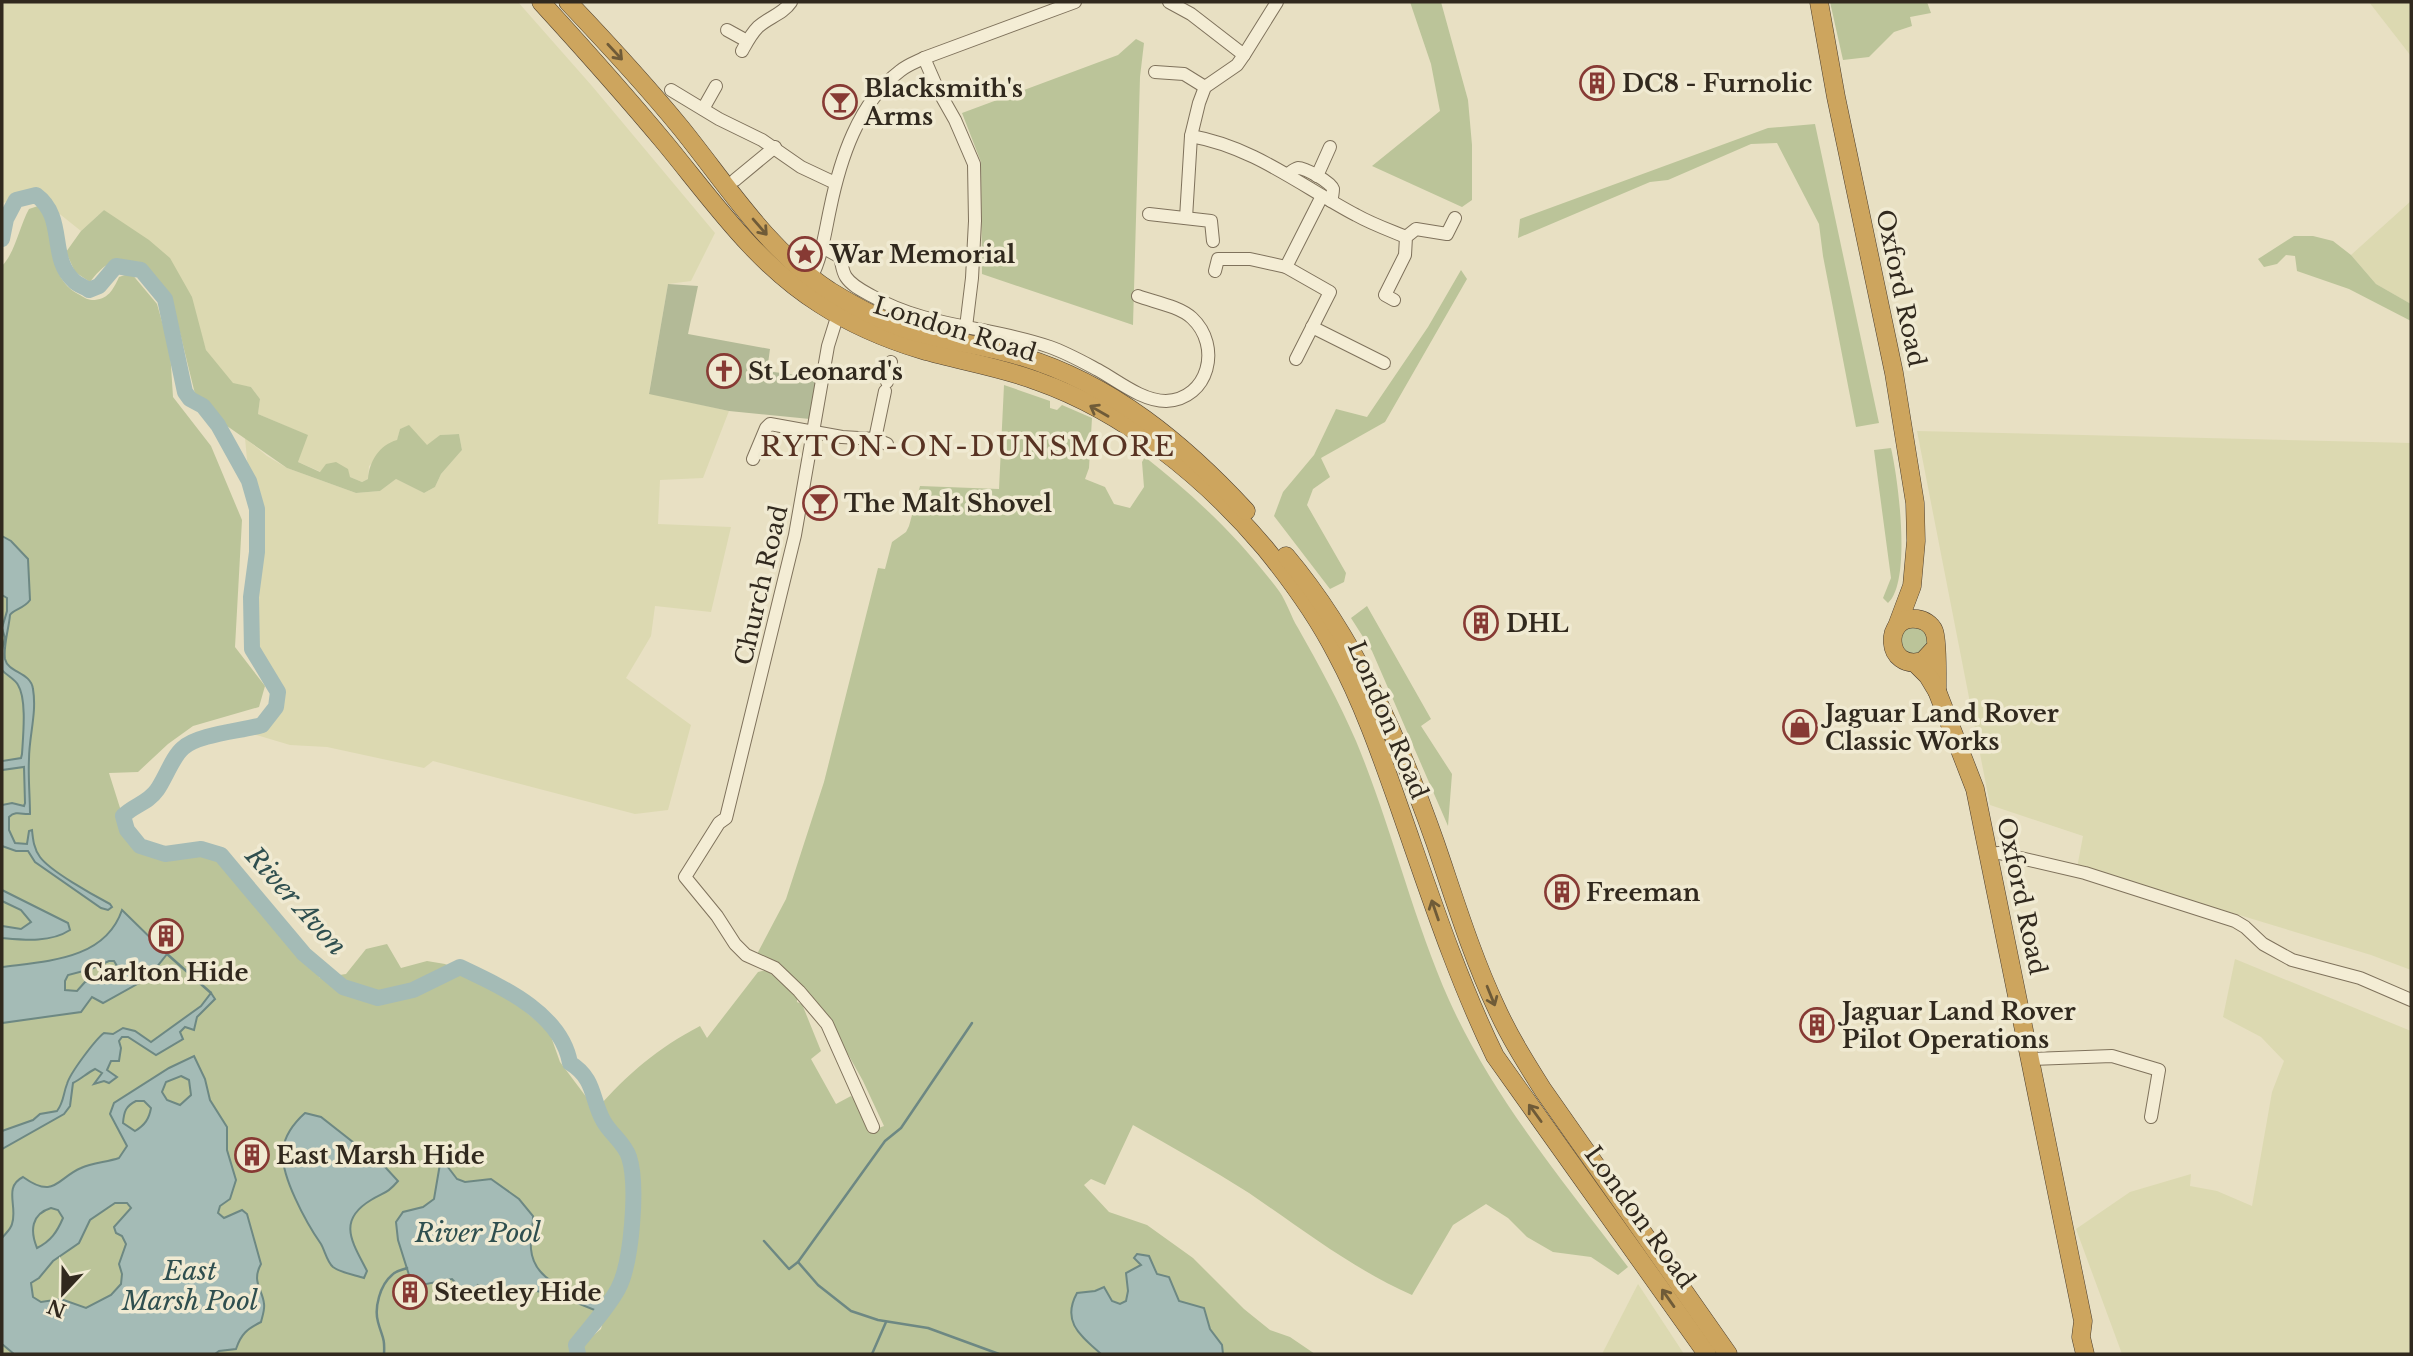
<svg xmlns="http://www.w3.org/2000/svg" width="2413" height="1356" viewBox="0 0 2413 1356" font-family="'Libre Baskerville',serif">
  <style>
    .farmland { fill: #dcd9b1 }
    .green { fill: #bbc499; fill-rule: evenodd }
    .cemetery { fill: #b3ba97 }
    .water { fill: #a4bbb6; stroke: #6d8883; stroke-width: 2; fill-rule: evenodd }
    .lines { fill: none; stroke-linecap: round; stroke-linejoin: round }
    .stream { stroke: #6d8883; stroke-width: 2.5 }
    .river { stroke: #a4bbb6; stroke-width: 16 }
    .minor-casing { stroke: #7f725c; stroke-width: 14 }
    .highway-casing { stroke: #4e4030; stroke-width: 19 }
    .minor { stroke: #f4edd5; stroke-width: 12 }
    .highway { stroke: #cda55e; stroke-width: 18 }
    .oneway { stroke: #6f5b38 }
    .labels { text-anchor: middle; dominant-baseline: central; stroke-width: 7; stroke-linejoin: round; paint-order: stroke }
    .poi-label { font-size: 24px; font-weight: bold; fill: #31291e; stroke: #f0ead2; text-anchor: start }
    .street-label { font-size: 24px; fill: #31291e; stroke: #f0ead2 }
    .water-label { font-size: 26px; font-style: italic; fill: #2f4f4f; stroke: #f0ead2 }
    .quarter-label { font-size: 28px; letter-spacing: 2px; fill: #583323; stroke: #f0ead2 }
  </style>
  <rect width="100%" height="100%" fill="#e8e0c3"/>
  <g class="farmland">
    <polygon points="2,2 518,2 592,86 715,233 691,281 668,284 649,393 729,411 703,478 660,480 658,524 731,527 711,612 655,606 651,636 626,678 691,725 668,810 635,814 433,761 424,768 327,747 290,745 253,734 246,729 262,725 276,707 278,692 252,649 251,597 257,552 257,509 249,481 245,438 267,456 287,468 356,493 380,491 396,479 424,493 435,487 441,474 462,450 459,434 440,435 427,446 409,426 400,429 397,441 369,466 368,479 362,482 350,477 321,472 298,462 307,435 258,414 260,399 251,387 233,384 220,370 206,350 199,327 104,210 81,231 36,195 2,203"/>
    <polygon points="2369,2 2411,2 2411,56"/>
    <polygon points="2411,201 2411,304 2376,284 2351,255"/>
    <polygon points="1917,431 2411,443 2411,970 2371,955 2193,901 2077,868 2083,836 1990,805"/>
    <polygon points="2235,959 2411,1031 2411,1354 2122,1354 2076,1229 2130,1192 2191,1174 2190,1186 2217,1191 2252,1206 2272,1092 2284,1061 2261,1037 2223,1017"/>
    <polygon points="1638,1284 1684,1354 1602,1354"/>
  </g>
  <g class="green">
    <polygon points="1410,2 1441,2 1468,100 1472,145 1472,200 1462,207 1372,166 1440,111 1431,64"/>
    <polygon points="1830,2 1927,2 1931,13 1910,17 1912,26 1894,32 1869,57 1843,60"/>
    <polygon points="1136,39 1144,43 1140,77 1133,325 982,274 981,162 962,113 1118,55"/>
    <polygon points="1815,124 1879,423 1856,427 1823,256 1819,224 1777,143 1751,144 1668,180 1650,182 1518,238 1520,219 1768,128"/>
    <path d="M41,205C55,233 46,277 78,294C82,296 87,300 92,300C108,300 113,290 119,277L131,273L157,304L170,350L173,397L211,446L242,520L235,647L265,686L259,707L193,726L168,744L138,772L109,773L127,830L140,846L165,854L201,849L221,855L302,951L320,978L346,974L366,949L387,944L401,968L427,961L445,964L498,989L549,1031L560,1062L596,1110C627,1074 658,1048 700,1026L707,1038L758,972L766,970L797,994V1002L802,1004L821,1051L811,1059L836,1104L851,1096L876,1129L884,1126L863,1081L830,1022L756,956L786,899L824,782L878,568L885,569L892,542L906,532L909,526L920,486L999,489L1004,385L1050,401V408L1057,410L1062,405L1092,418L1089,468L1085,479L1105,487L1114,504L1130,508L1144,487L1142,462L1145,457C1196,497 1240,539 1279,591C1287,602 1291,617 1298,628C1319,665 1339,702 1356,741C1391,825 1412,916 1449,1000C1493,1098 1564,1182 1628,1267L1618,1275L1591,1257L1553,1252L1527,1237L1508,1218L1486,1204L1453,1225L1412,1295C1353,1269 1302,1229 1249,1193C1211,1169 1172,1147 1133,1125L1105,1185L1091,1179L1084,1185L1109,1212L1147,1225L1193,1258L1244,1309L1270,1330L1290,1337L1315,1354H1223L1222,1345L1210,1329L1204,1308L1179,1301L1169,1277L1158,1274L1149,1256L1137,1254L1141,1265L1126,1273L1128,1291L1126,1301L1120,1304L1112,1301L1104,1287L1095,1291L1082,1337L1101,1354H2V266C16,251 19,227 29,209ZM599,1300L608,1303L601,1329L578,1348L577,1344Z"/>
    <path d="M104,210L149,240L170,258L192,297L206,350L233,383L251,387L260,399L258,414L308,435L298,462L320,472L326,464L336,462L348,469L350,477L362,482L368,479C369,462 379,445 397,440L400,429L409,425L427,445L440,435L459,434L462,450L441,474L435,487L424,493L396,479L380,491L356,493L287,468L227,426L208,404L196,398L171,296L140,262C113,260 107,260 90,282L75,272L66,252L81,231Z"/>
    <polygon points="2294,236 2313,236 2333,241 2351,255 2376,284 2411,304 2411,321 2349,289 2297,271 2295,256 2286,255 2277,264 2264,267 2258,259"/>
    <polygon points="1461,270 1467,279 1385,422 1321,458 1330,477 1313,489 1307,505 1346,573 1344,582 1330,589 1274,516 1283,492 1314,455 1336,409 1367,417 1428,327"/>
    <path d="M1891,448C1898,478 1912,581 1888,603L1883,598L1891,578L1874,450Z"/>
    <polygon points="1367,606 1431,719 1421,726 1452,774 1448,826 1372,651 1351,618"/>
    <polygon points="1904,626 1924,628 1929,642 1920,654 1905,654 1898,635"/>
  </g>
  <polygon class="cemetery" points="668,284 698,286 688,334 770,349 767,371 816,378 810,419 729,411 649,394"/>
  <g class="water">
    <path d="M2,536L11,541L28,559L30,600C24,609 13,609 10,615C9,628 3,646 5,659C8,673 31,672 33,689C37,713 29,736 29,759C28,778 30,796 30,814C23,815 16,810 9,817V830L15,843L27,844L29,831L32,830C33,840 34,849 40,857C50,871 93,895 110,904L112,907L108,910L101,908L35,862L28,851H16L2,846V805L12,803L24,806L25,803L24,767L2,770V761L21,758L22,754C23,737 27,699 18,685C15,679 6,675 2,670V650L5,638L2,628L7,611V598L2,595Z"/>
    <path d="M2,890L68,923L70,930C50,943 24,940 2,938V926L21,929L31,922L21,910L2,901Z"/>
    <path d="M122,910L167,954L148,978L103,1003L92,997L81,1012L2,1023V967C47,961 105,960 122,910ZM109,961H114L117,966L98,979L85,982L77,991L65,990V981L68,975L91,969Z"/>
    <path d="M211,993L215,999L197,1017L194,1030L185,1027L180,1032L183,1039L156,1055L128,1037H122L119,1041L121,1048L119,1061H111L107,1070L117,1077L109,1083L104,1081L94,1084L102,1073L95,1069C87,1073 81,1079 73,1083L70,1106L64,1114L2,1149V1131L33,1120L40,1114L57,1111C64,1102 63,1094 67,1084C70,1073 95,1040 104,1033L113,1034L123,1028L135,1031L151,1042L201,1006Z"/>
    <path d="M194,1056L205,1079L210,1100L227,1127V1150L236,1180L230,1199L220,1206L218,1213L224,1218L242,1210L247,1214L261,1264C251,1282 263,1290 264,1304C265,1310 262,1317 261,1322C247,1329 241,1334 236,1349L219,1351L215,1354H14L2,1344V1238C5,1234 11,1229 12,1224C18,1207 3,1187 23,1177C55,1200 57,1178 81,1168C92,1163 107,1162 119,1158L127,1146L110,1114L114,1103L169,1068ZM181,1076L189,1080L191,1095L180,1105L167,1100L162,1092L166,1082ZM136,1101H144L151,1108C149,1119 145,1125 135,1131L123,1123C124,1111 126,1106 136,1101ZM115,1203H127L131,1208L114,1227L116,1233L122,1236L126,1244L119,1264L122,1274L121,1284L111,1295L86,1308L61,1299L41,1302L33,1297L31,1283L39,1278L53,1261L79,1243L90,1220ZM51,1208L58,1210L63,1218C57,1232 51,1241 37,1248C30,1231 31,1214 51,1208Z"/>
    <path d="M305,1113L321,1117L386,1168L398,1181C387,1194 384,1192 371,1200C336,1221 353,1243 367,1271L364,1278C355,1275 341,1273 333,1267C327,1262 325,1251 321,1244C307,1224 279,1174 283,1149C285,1135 295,1122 305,1113Z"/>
    <path d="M441,1158L457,1179L465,1182L491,1179L519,1199L533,1216C533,1227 530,1239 531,1249C534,1286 580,1293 608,1303L602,1313L555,1294L517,1288L498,1293L478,1285L467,1295L452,1279L421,1285L409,1275L398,1240L396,1222L403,1212L423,1207L434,1199Z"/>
    <path d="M1137,1254L1149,1256L1157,1274L1169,1277L1179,1301L1204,1308L1210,1329L1222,1345L1223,1354H1101C1081,1336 1061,1322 1077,1293L1095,1291L1104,1287L1112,1301L1120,1304L1126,1301L1128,1291L1126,1273L1141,1265L1134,1258Z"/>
  </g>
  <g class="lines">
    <g class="stream">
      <polyline points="2,219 6,219"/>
      <polyline points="167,954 211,993"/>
      <polyline points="764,1241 789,1269 798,1262 818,1285 851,1311 878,1320 928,1328 999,1354"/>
      <polyline points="798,1262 885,1141 901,1128 972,1023"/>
      <path d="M384,1354C385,1337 382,1337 378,1322C374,1308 380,1285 392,1275C395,1271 402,1270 407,1268"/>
      <polyline points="872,1354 886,1322"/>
    </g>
    <path class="river" d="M2,239L6,219L16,200L36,195C67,218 48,258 74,281C78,285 85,287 89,290L99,286L116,266L141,270L165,299L185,392L190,399L203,406L218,425L249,481L257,509V552L251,597L252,649L278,692L276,707L262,725C242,731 198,734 183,748C173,756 165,779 157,790C148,803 134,805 123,816L127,830L140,846L165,854L201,849L221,855L304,954L343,987L378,998L413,990L460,967C502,987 561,1013 570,1063C596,1079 591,1100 604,1122C611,1134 625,1144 629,1157C638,1184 632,1263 618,1289C607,1309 590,1327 576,1345L578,1354"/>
    <g class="minor-casing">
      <g id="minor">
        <polyline points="1169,2 1191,14 1244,55 1277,2"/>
        <polyline points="727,30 747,41"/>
        <path d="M742,51C747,42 751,34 758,27C769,17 783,14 791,2"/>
        <polyline points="924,58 938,90 955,120 974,164 975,221 972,278 966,327"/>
        <polyline points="1155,72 1184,74 1205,87"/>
        <polyline points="671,90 719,119 762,140 801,167 835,183"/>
        <polyline points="703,109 716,86"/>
        <path d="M1191,136C1254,147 1301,186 1356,215C1372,224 1389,230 1406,237"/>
        <path d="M1288,174C1291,172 1294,169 1298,168C1305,168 1331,182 1333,189C1333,191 1332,199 1331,201"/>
        <polyline points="1317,176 1330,147"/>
        <polyline points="735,180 775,147"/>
        <polyline points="1149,214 1211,221 1213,241"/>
        <polyline points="1186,218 1191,136 1199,103 1205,87 1237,65 1244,55"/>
        <path d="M822,247L840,257C842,264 842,271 846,277C852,286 863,291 872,296C927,328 991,326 1050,347C1067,353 1083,362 1098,370C1118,381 1142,401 1166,401C1209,399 1222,346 1192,318C1179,306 1154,302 1138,296"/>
        <polyline points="1286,267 1322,196"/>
        <polyline points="1215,271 1218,259 1250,259 1286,267 1330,292 1296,359"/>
        <path d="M811,278C822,257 825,232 830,209C840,160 858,103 900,71C907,65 916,62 924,58L1075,2"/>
        <polyline points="1394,300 1385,295 1405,255 1406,237 1416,229 1447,234 1455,218"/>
        <polyline points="836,310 838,314 828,346 795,535 726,818 719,823 685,877 717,916 735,944 746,955 775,968 799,991 827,1024 873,1127"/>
        <polyline points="1312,327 1384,363"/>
        <polyline points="887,382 891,362"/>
        <polyline points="875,439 885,391"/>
        <polyline points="753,459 766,428 770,424 842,437 875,439 887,444"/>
        <polyline points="1988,854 1999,853 2085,873 2235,921 2245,927 2263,944 2292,960 2360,978 2411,1000"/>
        <polyline points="2031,1059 2112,1056 2159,1070 2151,1117"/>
      </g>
    </g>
    <g class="highway-casing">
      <g id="highway">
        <path d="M541,2C583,48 625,95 665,143C712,200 756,264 820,304C851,324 886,339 922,350C960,361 1000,367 1037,381C1125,412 1205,477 1265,548C1291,580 1317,616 1336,653C1363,703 1382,758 1401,812C1430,895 1457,978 1495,1056L1707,1354"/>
        <path d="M568,2C607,43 645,84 681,128C727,185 767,250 830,291C856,307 885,323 915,332C951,342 988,346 1023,357C1112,384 1184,444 1246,511"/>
        <polyline points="1819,2 1836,97 1894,373 1915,503 1916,541 1912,586 1897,626"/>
        <path d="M1286,556C1356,639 1399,740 1435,842C1454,897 1471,954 1496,1007C1509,1036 1526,1063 1543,1090L1728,1354"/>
        <path d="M1935,648L1923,661C1884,672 1883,614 1917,619C1924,620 1931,624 1934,631C1938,640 1937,678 1937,691"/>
        <polyline points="1915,663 1928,676 1937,691 1975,789 2083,1321 2081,1337 2085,1354"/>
      </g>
    </g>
    <use href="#minor" class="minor"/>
    <use href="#highway" class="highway"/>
  </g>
  <defs><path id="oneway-shaft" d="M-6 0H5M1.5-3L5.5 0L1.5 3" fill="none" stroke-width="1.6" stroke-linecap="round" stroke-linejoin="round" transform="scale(1.75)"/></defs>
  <g class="oneway">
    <use href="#oneway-shaft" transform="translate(615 52) rotate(47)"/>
    <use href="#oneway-shaft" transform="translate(760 227) rotate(49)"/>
    <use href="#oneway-shaft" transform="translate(1099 411) rotate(-150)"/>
    <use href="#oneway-shaft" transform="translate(1435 910) rotate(-109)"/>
    <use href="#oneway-shaft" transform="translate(1491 996) rotate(68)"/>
    <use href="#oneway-shaft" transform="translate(1535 1113) rotate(-126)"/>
    <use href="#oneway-shaft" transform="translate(1668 1298) rotate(-125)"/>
  </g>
  <defs>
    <g id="building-ring" transform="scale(1.75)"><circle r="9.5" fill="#f0ead2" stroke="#873a34" stroke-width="1.5"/><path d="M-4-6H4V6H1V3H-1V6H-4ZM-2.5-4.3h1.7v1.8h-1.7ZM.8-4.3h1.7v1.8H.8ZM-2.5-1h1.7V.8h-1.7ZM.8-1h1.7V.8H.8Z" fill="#873a34"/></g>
    <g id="bar-ring" transform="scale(1.75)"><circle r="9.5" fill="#f0ead2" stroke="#873a34" stroke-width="1.5"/><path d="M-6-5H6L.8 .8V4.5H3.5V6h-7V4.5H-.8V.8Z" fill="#873a34"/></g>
    <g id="sight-ring" transform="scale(1.75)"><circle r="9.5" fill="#f0ead2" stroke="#873a34" stroke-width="1.5"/><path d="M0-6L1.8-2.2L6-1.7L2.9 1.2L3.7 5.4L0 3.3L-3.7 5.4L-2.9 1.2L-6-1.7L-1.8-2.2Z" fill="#873a34"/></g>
    <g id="church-ring" transform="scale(1.75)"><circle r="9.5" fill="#f0ead2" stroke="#873a34" stroke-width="1.5"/><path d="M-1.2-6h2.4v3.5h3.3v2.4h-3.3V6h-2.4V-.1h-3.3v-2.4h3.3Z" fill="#873a34"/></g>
    <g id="shop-ring" transform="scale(1.75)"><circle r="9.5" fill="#f0ead2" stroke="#873a34" stroke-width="1.5"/><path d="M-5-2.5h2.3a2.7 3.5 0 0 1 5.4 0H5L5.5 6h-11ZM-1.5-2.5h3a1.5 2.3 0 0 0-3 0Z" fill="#873a34"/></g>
  </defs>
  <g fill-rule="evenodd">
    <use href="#building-ring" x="1597" y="83"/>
    <use href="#bar-ring" x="840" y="102"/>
    <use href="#sight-ring" x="805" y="254"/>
    <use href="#church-ring" x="724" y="371"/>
    <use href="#bar-ring" x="820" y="503"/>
    <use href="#building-ring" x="1481" y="623"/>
    <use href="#shop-ring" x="1800" y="727"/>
    <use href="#building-ring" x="1562" y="892"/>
    <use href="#building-ring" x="166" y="936"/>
    <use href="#building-ring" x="1817" y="1025"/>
    <use href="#building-ring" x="252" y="1155"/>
    <use href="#building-ring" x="410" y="1292"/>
  </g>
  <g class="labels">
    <g class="poi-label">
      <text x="1622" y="83">DC8 - Furnolic</text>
      <text x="864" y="88">Blacksmith's<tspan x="864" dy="28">Arms</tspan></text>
      <text x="830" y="254">War Memorial</text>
      <text x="748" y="371">St Leonard's</text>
      <text x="844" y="503">The Malt Shovel</text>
      <text x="1506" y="623">DHL</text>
      <text x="1825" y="713">Jaguar Land Rover<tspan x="1825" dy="28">Classic Works</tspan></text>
      <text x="1586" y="892">Freeman</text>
      <text x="166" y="972" text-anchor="middle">Carlton Hide</text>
      <text x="1842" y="1011">Jaguar Land Rover<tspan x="1842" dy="28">Pilot Operations</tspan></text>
      <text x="276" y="1155">East Marsh Hide</text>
      <text x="434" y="1292">Steetley Hide</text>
    </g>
    <g class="street-label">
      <text transform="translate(1901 288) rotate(78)">Oxford Road</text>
      <text transform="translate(955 329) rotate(17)">London Road</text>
      <text transform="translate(761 585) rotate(-77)">Church Road</text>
      <text transform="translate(1388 720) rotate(67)">London Road</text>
      <text transform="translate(2022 896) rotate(78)">Oxford Road</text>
      <text transform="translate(1640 1217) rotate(54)">London Road</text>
    </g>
    <g class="water-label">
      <text transform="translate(296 901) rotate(48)">River Avon</text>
      <text x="478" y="1233">River Pool</text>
      <text x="190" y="1271">East<tspan x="190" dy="30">Marsh Pool</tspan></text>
    </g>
    <g class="quarter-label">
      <text x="968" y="446">RYTON-ON-DUNSMORE</text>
    </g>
  </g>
  <rect width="2413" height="1356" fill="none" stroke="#31291e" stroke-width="7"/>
  <g transform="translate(63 1293) rotate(202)" stroke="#f0ead2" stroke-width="5" paint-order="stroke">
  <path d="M0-5L12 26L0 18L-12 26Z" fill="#31291e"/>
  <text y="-10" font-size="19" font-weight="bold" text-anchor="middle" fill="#31291e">N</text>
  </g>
</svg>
